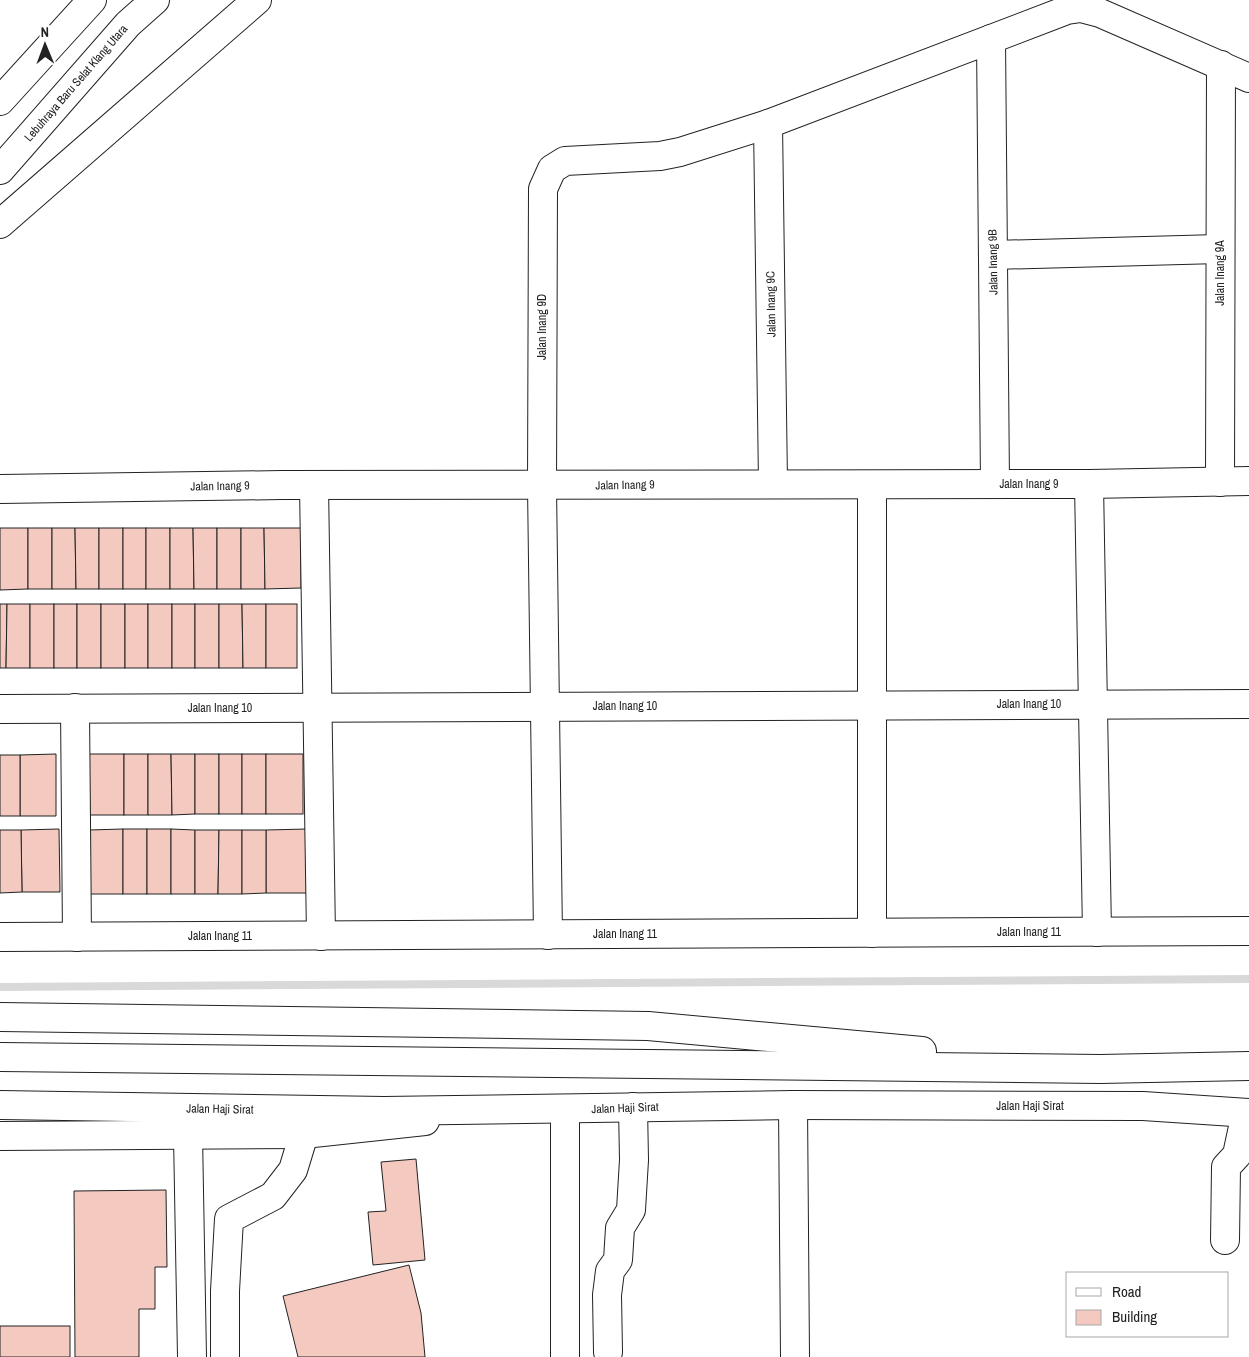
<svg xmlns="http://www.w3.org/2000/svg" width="1249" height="1357" viewBox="0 0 1249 1357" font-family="'Archivo Narrow',sans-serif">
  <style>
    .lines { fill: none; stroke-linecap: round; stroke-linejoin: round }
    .stream { stroke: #d9d9d9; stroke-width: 8 }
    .building { fill: #f3c9c0; stroke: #222 }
    .minor-casing { stroke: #222; stroke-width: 30 }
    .major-casing { stroke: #222; stroke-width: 30 }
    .highway-casing { stroke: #222; stroke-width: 30 }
    .minor { stroke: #fff; stroke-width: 28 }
    .major { stroke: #fff; stroke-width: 28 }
    .highway { stroke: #fff; stroke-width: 28 }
    .labels { text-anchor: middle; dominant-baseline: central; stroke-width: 4; stroke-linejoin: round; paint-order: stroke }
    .street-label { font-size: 12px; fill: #222; stroke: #fff }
  </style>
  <rect width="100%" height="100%" fill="#fff"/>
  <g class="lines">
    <polyline class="stream" points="0,987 1249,979"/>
  </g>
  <g class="building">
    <polygon points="0,528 28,528 28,589 0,590"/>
    <rect x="28" y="528" width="24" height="61"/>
    <polygon points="52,528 75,528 76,589 52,589"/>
    <polygon points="75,528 99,528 99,589 76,589"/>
    <rect x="99" y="528" width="24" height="61"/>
    <rect x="123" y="528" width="23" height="61"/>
    <rect x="146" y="528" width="24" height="61"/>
    <polygon points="170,528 193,528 194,589 170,589"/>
    <polygon points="193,528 217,528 217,589 194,589"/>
    <rect x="217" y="528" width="24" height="61"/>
    <polygon points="241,528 264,528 265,589 241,589"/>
    <polygon points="264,528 301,528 301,588 265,589"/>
    <polygon points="0,604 7,604 6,668 0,668"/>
    <polygon points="7,604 30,604 30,668 6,668"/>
    <rect x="30" y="604" width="24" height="64"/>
    <rect x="54" y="604" width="23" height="64"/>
    <rect x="77" y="604" width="24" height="64"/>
    <rect x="101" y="604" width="24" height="64"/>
    <rect x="125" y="604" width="23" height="64"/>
    <rect x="148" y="604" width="24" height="64"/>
    <rect x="172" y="604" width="23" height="64"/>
    <rect x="195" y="604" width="24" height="64"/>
    <polygon points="219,604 242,604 243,668 219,668"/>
    <polygon points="242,604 266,604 266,668 243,668"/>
    <rect x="266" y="604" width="31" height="64"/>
    <polygon points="56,754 56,816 20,816 20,755"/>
    <rect x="87" y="754" width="37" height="61"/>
    <rect x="124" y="754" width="24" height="61"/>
    <polygon points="148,754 171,754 172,815 148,815"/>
    <polygon points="171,754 195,754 195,814 172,815"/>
    <rect x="195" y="754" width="24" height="60"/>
    <rect x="219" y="754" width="23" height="60"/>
    <rect x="242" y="754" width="24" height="60"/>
    <rect x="266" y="754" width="37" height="60"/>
    <rect x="0" y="755" width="20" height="61"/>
    <polygon points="59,829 60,892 22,892 21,830"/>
    <polygon points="123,829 123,894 90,894 89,830"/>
    <rect x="123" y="829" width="24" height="65"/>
    <rect x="147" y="829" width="24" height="65"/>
    <polygon points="171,829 195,830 195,894 171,894"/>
    <polygon points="307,829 307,893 266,893 266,830"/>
    <polygon points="0,830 21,830 22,892 0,893"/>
    <polygon points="195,830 219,830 218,894 195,894"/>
    <polygon points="219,830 242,830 242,894 218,894"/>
    <polygon points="242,830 266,830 266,893 242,894"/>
    <polygon points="416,1159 425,1260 373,1265 368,1212 386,1211 381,1162"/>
    <polygon points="166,1190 167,1267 155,1267 155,1309 139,1309 139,1357 75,1357 74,1191"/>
    <polygon points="409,1265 421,1313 425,1357 298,1357 283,1296"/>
    <rect x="0" y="1326" width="70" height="31"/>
  </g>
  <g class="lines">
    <g class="minor-casing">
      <g id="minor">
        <polyline points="991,39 995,484"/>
        <polyline points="768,124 773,483"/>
        <polyline points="0,224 257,0"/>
        <polyline points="993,255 1219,249"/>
        <polyline points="1220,482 1221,65"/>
        <polyline points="1089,484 1097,932"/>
        <polyline points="314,485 321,936"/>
        <polyline points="872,485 872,933"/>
        <polyline points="0,489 282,485 1089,484 1249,481"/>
        <polyline points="75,708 77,937"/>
        <polyline points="0,709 1249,704"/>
        <polyline points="548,935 542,486 543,189 552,169 565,161 660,156 680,152 768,124 1067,10 1081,8 1100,13 1249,78"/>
        <polyline points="0,937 1249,931"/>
        <polyline points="793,1105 795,1357"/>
        <polyline points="565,1110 565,1357"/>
        <polyline points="188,1135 192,1357"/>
        <polyline points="0,1136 304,1134 425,1121"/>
        <polyline points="1225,1240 1226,1167 1237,1155 1246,1113"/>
        <polyline points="608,1352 607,1295 610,1271 618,1260 620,1228 631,1210 634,1160 633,1107"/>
        <polyline points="225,1357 225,1291 229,1219 273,1196 293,1170 304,1134"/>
      </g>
    </g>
    <g class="major-casing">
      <g id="major">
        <polyline points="0,1017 648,1026 922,1051"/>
        <polyline points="0,1057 1100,1069 1249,1066"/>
        <polyline points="0,1105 384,1111 793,1105 1143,1106 1249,1113"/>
      </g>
    </g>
    <g class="highway-casing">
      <g id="highway">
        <polyline points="0,101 92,0"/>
        <polyline points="0,170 128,24 155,0"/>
      </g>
    </g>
    <use href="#minor" class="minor"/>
    <use href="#major" class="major"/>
    <use href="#highway" class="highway"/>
  </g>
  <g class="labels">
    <g class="street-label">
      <text transform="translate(76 83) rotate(-49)">Lebuhraya Baru Selat Klang Utara</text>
      <text transform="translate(993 262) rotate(-91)">Jalan Inang 9B</text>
      <text transform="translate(1220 273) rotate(-90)">Jalan Inang 9A</text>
      <text transform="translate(771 304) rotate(-91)">Jalan Inang 9C</text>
      <text transform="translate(542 327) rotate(-90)">Jalan Inang 9D</text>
      <text x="1029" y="484">Jalan Inang 9</text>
      <text transform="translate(625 485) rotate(-1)">Jalan Inang 9</text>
      <text transform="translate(220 486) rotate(-1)">Jalan Inang 9</text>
      <text x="1029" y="704">Jalan Inang 10</text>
      <text x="625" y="706">Jalan Inang 10</text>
      <text x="220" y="708">Jalan Inang 10</text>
      <text x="1029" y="932">Jalan Inang 11</text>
      <text x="625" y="934">Jalan Inang 11</text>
      <text x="220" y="936">Jalan Inang 11</text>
      <text x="1030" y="1106">Jalan Haji Sirat</text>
      <text transform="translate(625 1108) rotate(-2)">Jalan Haji Sirat</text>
      <text transform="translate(220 1109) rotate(1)">Jalan Haji Sirat</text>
    </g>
  </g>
  <rect x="1066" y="1272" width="162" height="65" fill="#ffffff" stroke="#a7a7a7"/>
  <rect x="1076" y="1288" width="25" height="8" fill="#ffffff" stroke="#a7a7a7"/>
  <text x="1112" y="1297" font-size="15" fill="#222222">Road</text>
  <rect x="1076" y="1310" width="25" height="15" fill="#f3c9c0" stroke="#a7a7a7"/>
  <text x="1112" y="1322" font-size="15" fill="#222222">Building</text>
  <g transform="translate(45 45) rotate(359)" stroke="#ffffff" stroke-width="4" paint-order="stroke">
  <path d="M0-4L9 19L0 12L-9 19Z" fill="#222222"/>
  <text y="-8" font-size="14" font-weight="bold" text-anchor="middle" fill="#222222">N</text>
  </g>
</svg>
